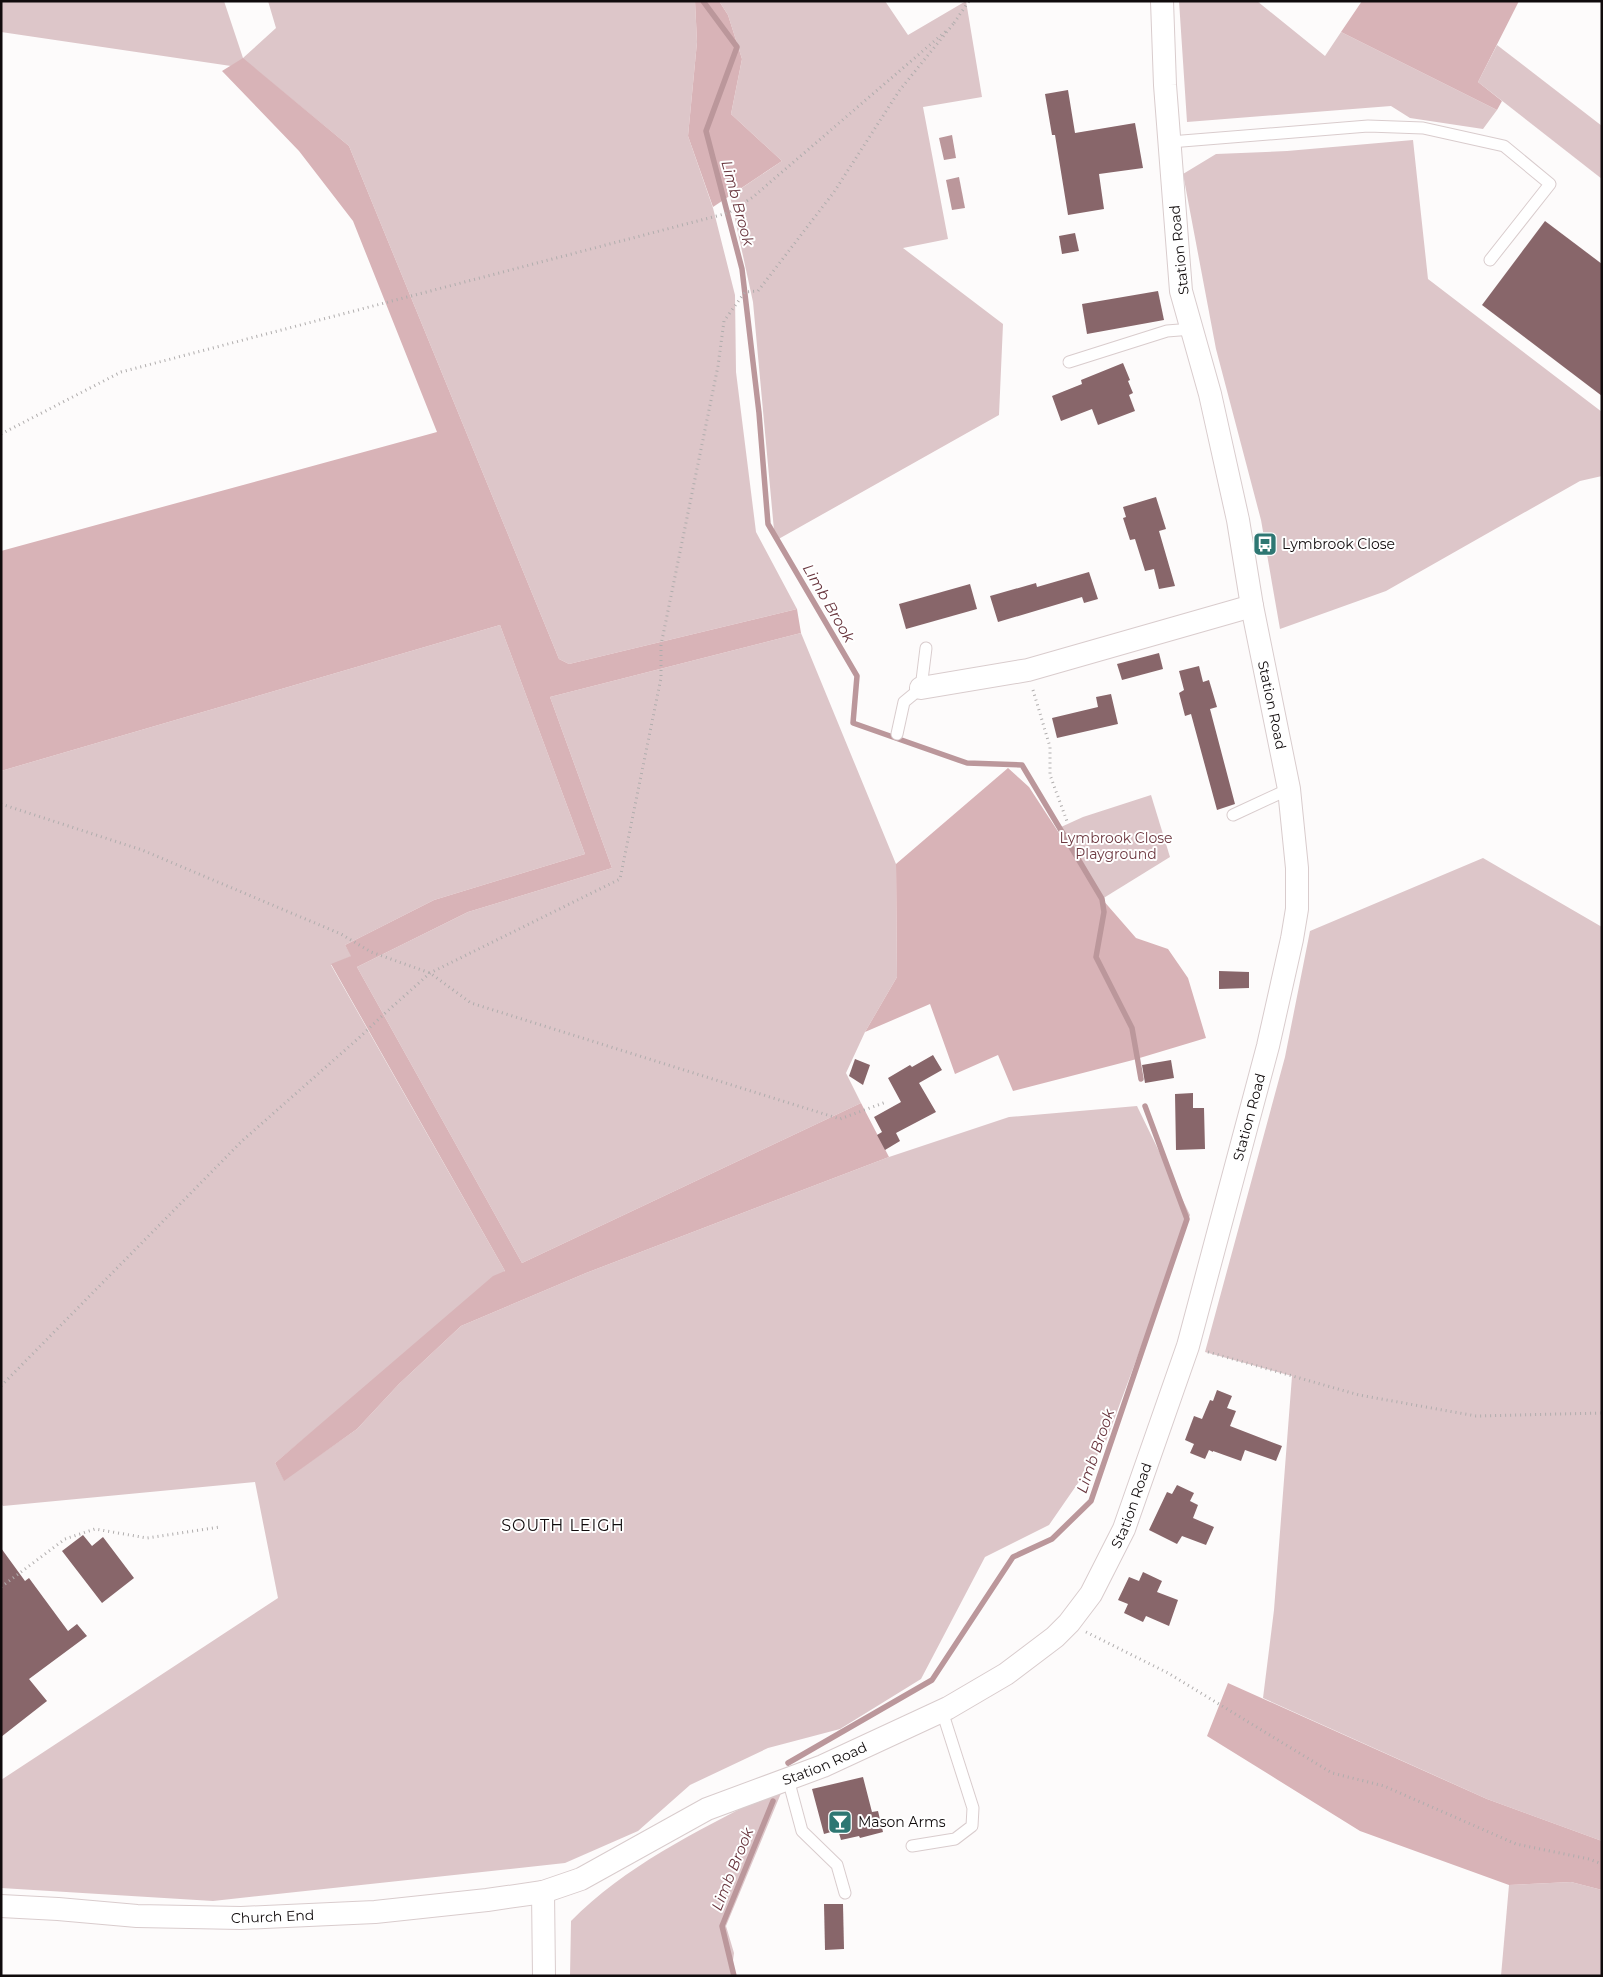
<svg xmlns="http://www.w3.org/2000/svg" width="1603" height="1977" viewBox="0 0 1603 1977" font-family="Montserrat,sans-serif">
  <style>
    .green { fill: #ddc6c9 }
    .forest { fill: #d8b3b7 }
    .water { fill: #bb979b }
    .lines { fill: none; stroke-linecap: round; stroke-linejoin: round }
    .stream { stroke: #bb979b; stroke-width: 5.5 }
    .building { fill: #88666a }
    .service-casing { stroke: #d9cccd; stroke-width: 13 }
    .minor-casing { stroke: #d9cccd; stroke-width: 24 }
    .path { stroke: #b0adad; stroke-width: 3; stroke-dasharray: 1 4; stroke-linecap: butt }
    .service { stroke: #fff; stroke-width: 11 }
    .minor { stroke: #fff; stroke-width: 22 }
    .labels { text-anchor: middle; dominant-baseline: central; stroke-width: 4; stroke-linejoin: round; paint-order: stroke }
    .street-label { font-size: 14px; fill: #100b0c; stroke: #fff }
    .poi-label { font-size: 14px; fill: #100b0c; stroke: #fff; text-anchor: start }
    .park-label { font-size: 14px; fill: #6d3941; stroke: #fff }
    .water-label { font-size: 15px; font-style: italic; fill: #69363e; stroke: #fff }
    .quarter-label { font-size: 16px; letter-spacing: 1px; fill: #100b0c; stroke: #fff }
  </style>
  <rect width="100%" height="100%" fill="#fdfbfb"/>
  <g class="green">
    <polygon points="1,1 224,1 243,58 276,28 268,1 695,1 697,42 688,136 713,208 735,295 736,372 756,532 797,609 569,664 559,659 349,146 243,59 231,66 1,32"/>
    <polygon points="719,1 885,1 908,35 966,1 982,97 923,107 948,239 903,248 1003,324 999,415 775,541 753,302 730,196 782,161 731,114 742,59 728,15"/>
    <polygon points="1179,1 1257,1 1325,56 1341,32 1497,110 1483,129 1410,118 1391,106 1187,122"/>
    <polygon points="1497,45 1602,126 1602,179 1478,82"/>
    <polygon points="1413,140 1428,279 1602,412 1602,476 1580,481 1386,591 1280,629 1261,520 1216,349 1183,174 1216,154 1287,151"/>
    <polygon points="500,625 585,854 434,900 345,945 352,956 331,965 505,1271 275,1463 284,1480 357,1429 399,1384 461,1326 586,1273 889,1157 1009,1117 1137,1106 1190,1215 1105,1444 1049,1525 985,1557 921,1679 840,1729 768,1748 690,1785 638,1831 565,1863 213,1901 1,1888 1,1780 278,1598 255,1482 3,1506 1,1504 1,771"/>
    <polygon points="801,633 896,864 897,977 865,1032 846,1073 861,1103 522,1263 357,967 468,912 612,868 550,697"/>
    <polygon points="1151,795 1170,857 1102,899 1061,827 1083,817"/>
    <polygon points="1483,858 1602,927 1602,1841 1487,1799 1263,1698 1274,1610 1292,1376 1205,1352 1285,1057 1310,931"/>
    <path d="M784,1786L726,1926L734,1953L731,1976H570L571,1921C630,1861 710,1825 784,1786Z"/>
    <polygon points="1571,1882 1602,1890 1602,1976 1501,1976 1509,1885"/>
  </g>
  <g class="forest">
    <polygon points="695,1 719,1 728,15 742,59 731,114 782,161 713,207 688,136 697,42"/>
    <polygon points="1362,1 1519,1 1478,82 1502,101 1497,110 1341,32"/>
    <polygon points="243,58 349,146 559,659 569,664 797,609 801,633 550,697 612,868 468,912 357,967 522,1263 861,1103 889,1157 586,1273 461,1326 399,1384 357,1429 284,1481 275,1463 493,1276 505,1271 331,964 351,956 345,945 434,900 585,854 500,625 1,771 1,551 437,432 353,221 299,151 222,71"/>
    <polygon points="1008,768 1029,787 1102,899 1136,938 1168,949 1188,978 1206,1038 1133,1060 1013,1091 998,1055 955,1074 930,1004 865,1032 897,977 896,864"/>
    <polygon points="1228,1683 1487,1799 1602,1841 1602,1890 1571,1882 1509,1885 1360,1831 1207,1736"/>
  </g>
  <g class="water">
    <polygon points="952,135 956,158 944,160 939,138"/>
    <polygon points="959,177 965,208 952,210 946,180"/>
  </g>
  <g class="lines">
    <g class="stream">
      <polyline points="703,1 737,47 706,131 742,269 759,413 768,524 857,676 853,723 967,763 1022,765 1102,899 1104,912 1096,957 1132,1028 1141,1079"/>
      <polyline points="788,1763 932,1680 1013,1557 1052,1539 1091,1501 1187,1219 1145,1106"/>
      <polyline points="734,1976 722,1926 773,1801"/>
    </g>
  </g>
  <g class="building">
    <polygon points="1068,90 1075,133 1135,123 1143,168 1099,174 1104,209 1068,215 1055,135 1052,135 1045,94"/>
    <polygon points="1545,221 1602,264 1602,396 1482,305"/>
    <polygon points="1075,233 1079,251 1062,254 1059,236"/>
    <polygon points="1158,291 1164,320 1087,334 1082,304"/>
    <polygon points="1123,363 1130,380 1128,381 1133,393 1129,395 1135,411 1098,425 1092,409 1061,421 1052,396 1082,384 1081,380"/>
    <polygon points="1156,497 1166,529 1159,531 1175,586 1159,589 1154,569 1145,571 1135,539 1130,540 1123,518 1126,517 1123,507"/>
    <polygon points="1089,572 1098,599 1084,603 1082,597 998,622 990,596 1036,583 1037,587"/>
    <polygon points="970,584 977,609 906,629 899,604"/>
    <polygon points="1159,653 1163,669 1122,680 1117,664"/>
    <polygon points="1199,666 1203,682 1209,680 1217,707 1210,709 1235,804 1217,810 1191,714 1185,716 1179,693 1184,690 1179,671"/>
    <polygon points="1111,694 1118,724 1057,738 1052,718 1098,707 1096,697"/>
    <polygon points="1219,971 1249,972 1249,988 1219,989"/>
    <polygon points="933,1055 942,1070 919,1083 936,1112 896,1133 900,1141 885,1150 877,1135 882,1132 874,1117 901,1102 888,1078 910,1065 912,1067"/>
    <polygon points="855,1059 870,1065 863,1085 849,1076"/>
    <polygon points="1171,1060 1174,1078 1145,1083 1142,1065"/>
    <polygon points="1193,1093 1193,1108 1204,1108 1205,1149 1176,1150 1175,1094"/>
    <polygon points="1217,1390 1232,1396 1227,1408 1236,1411 1230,1426 1282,1446 1276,1461 1245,1450 1241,1461 1213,1451 1213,1452 1209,1450 1205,1459 1190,1453 1194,1444 1185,1440 1194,1416 1202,1419 1210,1400 1213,1401"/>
    <polygon points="1177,1485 1194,1493 1190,1501 1198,1505 1193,1518 1214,1527 1206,1545 1182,1536 1177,1544 1149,1530 1167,1492 1172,1494"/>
    <polygon points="83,1535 92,1546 103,1537 134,1578 102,1603 62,1551"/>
    <polygon points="1,1548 25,1581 29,1578 68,1631 77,1624 87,1636 29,1679 47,1701 1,1737"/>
    <polygon points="1143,1572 1162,1581 1157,1592 1178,1600 1169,1626 1146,1616 1143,1622 1124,1613 1128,1604 1118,1600 1129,1577 1139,1581"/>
    <polygon points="863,1777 872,1812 878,1811 883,1832 860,1838 859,1836 841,1840 838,1830 824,1834 812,1789"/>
    <polygon points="824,1904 843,1904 844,1949 825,1950"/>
  </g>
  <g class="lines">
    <g class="service-casing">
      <g id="service">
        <polyline points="1170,142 1368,126 1423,128 1504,146 1550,184 1490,260"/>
        <polyline points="1069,362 1167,331 1192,329"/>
        <polyline points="897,734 904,702 921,688 926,648"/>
        <polyline points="1233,815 1289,789"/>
        <polyline points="788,1779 802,1831 837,1865 845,1893"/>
        <polyline points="912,1846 955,1839 972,1826 973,1808 942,1711"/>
      </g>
    </g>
    <g class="minor-casing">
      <g id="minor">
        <polyline points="921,688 1028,670 1252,606"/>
        <polyline points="543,1892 544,1976"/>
        <path id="s1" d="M1,1906L58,1909L137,1916L241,1918L375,1912L487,1900L543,1892L581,1879L707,1809L823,1766L948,1708L1006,1674L1055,1637L1069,1623L1091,1594L1124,1529L1188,1346L1268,1046L1292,939L1297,909V868L1289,789L1252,606L1238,520L1210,394L1181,291L1165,85L1162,1"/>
      </g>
    </g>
    <g class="path">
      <polyline points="954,23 969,1"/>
      <polyline points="1,434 121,372 728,213 753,197 946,31"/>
      <polyline points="1033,690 1050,747 1050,775 1068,824"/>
      <polyline points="1,804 142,850 341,934 371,952 430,973 471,1003 840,1119 886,1102"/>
      <polyline points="1208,1352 1359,1395 1476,1416 1602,1413"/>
      <polyline points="1,1386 242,1141 361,1036 382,1016 430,973 620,879 661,678 661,645 718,366 724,321 745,292 758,291 834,192 899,91 954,23"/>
      <polyline points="1,1587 65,1539 95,1529 147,1538 220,1527"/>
      <polyline points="1086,1632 1168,1673 1332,1773 1384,1786 1516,1844 1589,1859 1602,1864"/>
    </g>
    <use href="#service" class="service"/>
    <use href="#minor" class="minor"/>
  </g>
  <defs>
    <g id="bus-square" transform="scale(1.25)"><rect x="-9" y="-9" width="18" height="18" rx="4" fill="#2e7773" stroke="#fff"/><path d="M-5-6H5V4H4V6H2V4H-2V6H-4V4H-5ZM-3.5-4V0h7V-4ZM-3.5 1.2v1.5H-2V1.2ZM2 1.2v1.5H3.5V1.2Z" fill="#fff"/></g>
    <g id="bar-square" transform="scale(1.25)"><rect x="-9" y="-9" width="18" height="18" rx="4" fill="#2e7773" stroke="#fff"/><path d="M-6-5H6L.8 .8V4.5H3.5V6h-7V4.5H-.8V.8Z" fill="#fff"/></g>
  </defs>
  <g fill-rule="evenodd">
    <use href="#bus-square" x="1265" y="544"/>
    <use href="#bar-square" x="840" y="1822"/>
  </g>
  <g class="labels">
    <g class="street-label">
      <text transform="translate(1179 250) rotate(-96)">Station Road</text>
      <text transform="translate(1272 705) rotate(78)">Station Road</text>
      <text stroke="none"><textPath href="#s1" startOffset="1678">Station Road</textPath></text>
      <text stroke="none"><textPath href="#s1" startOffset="1272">Station Road</textPath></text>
      <text stroke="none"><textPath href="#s1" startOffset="854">Station Road</textPath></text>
      <text stroke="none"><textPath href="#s1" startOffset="272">Church End</textPath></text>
    </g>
    <g class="poi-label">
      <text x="1282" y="544">Lymbrook Close</text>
      <text x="858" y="1822">Mason Arms</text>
    </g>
    <g class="park-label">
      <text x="1116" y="838">Lymbrook Close<tspan x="1116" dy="16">Playground</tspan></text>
    </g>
    <g class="water-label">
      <text transform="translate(738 203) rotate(75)">Limb Brook</text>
      <text transform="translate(829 603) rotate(60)">Limb Brook</text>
      <text transform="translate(1095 1451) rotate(-71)">Limb Brook</text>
      <text transform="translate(732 1869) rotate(-68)">Limb Brook</text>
    </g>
    <g class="quarter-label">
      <text x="563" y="1525">SOUTH LEIGH</text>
    </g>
  </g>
  <rect width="1603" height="1977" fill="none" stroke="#100b0c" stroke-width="5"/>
</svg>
